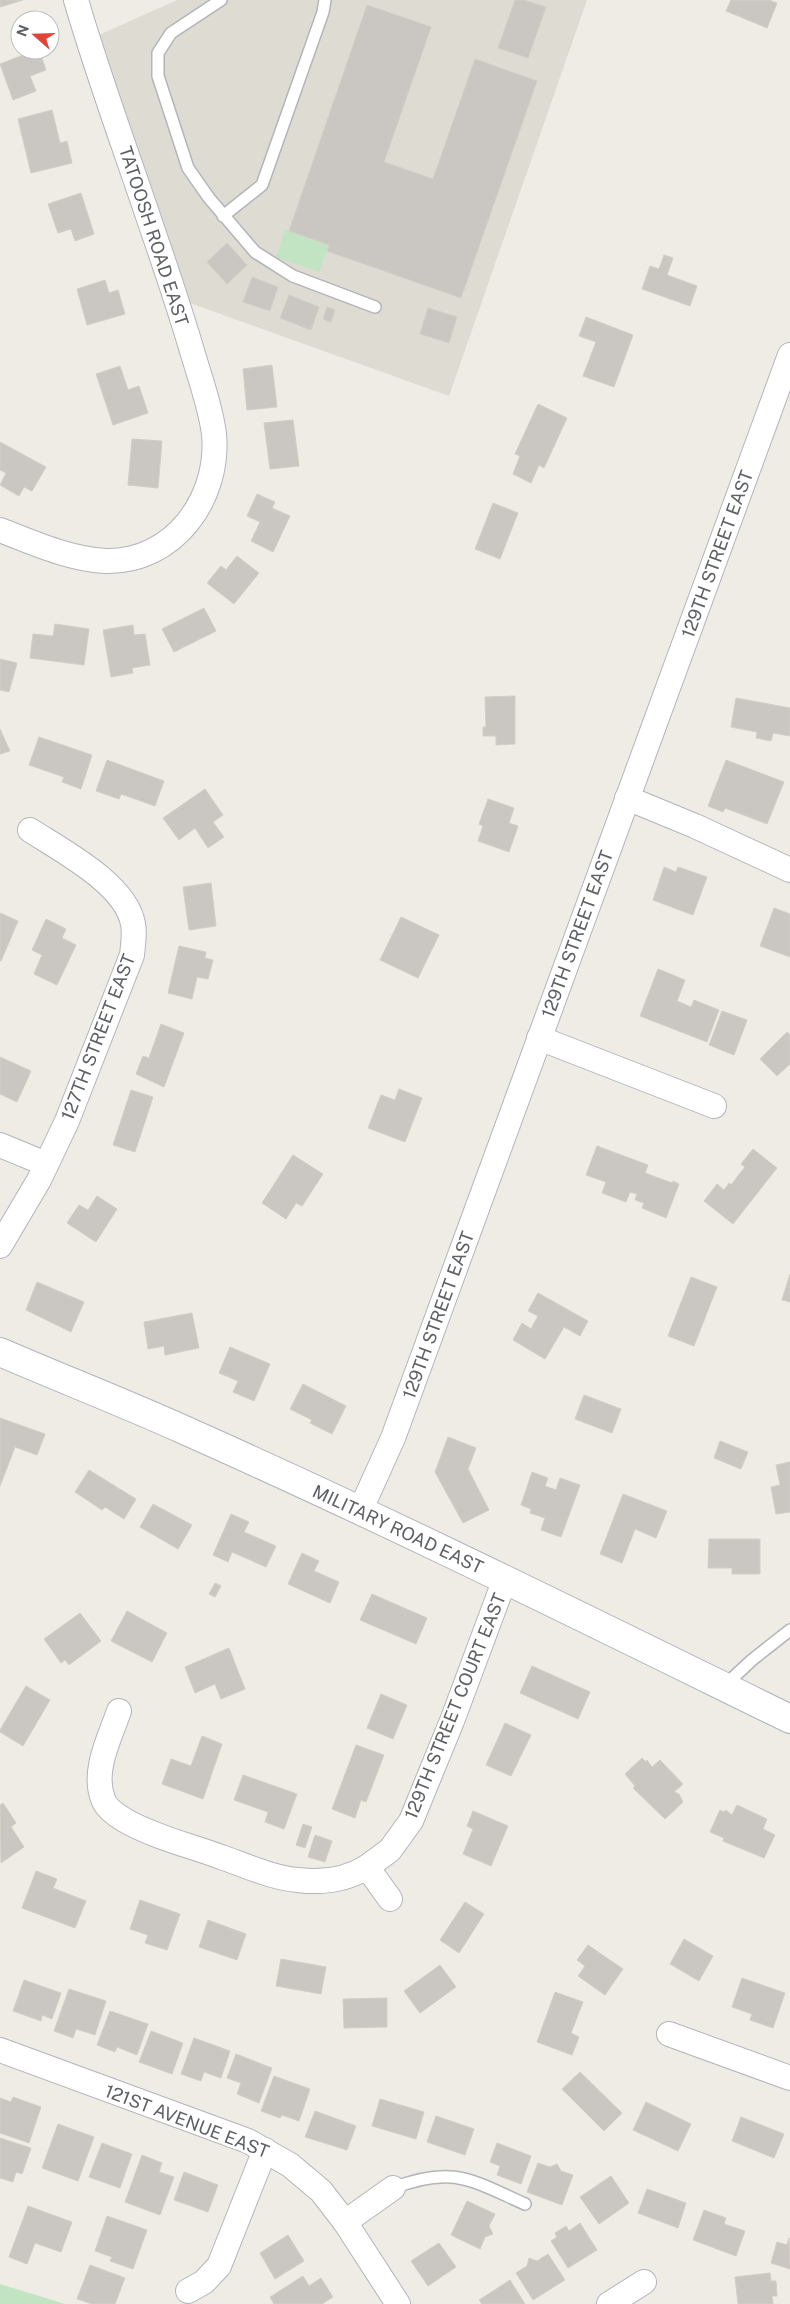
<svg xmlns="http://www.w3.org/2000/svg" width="790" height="2304" viewBox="0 0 790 2304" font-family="'Public Sans',sans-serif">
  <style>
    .education { fill: #dedbd3 }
    .green { fill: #c3e4c3 }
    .building { fill: #cac7c2; stroke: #d3cec4 }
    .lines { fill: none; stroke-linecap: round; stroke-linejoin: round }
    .lane-casing { stroke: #b2b5b9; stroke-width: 14 }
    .street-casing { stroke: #b2b5b9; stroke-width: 26 }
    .secondary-casing { stroke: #b1b4b9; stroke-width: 30 }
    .lane { stroke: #fff; stroke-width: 11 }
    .street { stroke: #fff; stroke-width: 24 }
    .secondary { stroke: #fff; stroke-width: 28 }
    .labels { text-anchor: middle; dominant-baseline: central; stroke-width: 5; stroke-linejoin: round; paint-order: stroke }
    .street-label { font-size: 18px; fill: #5d6064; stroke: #fff }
  </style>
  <rect width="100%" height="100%" fill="#eeece5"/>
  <polygon class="education" points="177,0 587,0 449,396 176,298 99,35"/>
  <g class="green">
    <polygon points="285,230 329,245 319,272 276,257"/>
    <polygon points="0,2284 65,2304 0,2304"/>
  </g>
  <g class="building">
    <polygon points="0,0 23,0 0,7"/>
    <polygon points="515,0 524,0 546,7 528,58 498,48"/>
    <polygon points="731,0 769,0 777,3 767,28 726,11"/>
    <polygon points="367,5 431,27 384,162 433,179 475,59 537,81 461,298 327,251 329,245 289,231"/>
    <polygon points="36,50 39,50 46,70 30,76 36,91 13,100 0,64"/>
    <polygon points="52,110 60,143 67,141 72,163 31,173 18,119"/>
    <polygon points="81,193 94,234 75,241 71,229 58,233 48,204"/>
    <polygon points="227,243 247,265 227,284 207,262"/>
    <polygon points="664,255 673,258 667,275 697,286 690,306 642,289 650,266 659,269"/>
    <polygon points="252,277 278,287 270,311 243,302"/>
    <polygon points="105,280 109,293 118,290 125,314 87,325 77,289"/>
    <polygon points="289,295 319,307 311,330 280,318"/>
    <polygon points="327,307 335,310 331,322 323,319"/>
    <polygon points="428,308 457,317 449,343 420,334"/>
    <polygon points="586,317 633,335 614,387 583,376 596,342 579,336"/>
    <polygon points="272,365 277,407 247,410 243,369"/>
    <polygon points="120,366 128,390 139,386 148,413 113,425 96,374"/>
    <polygon points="538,404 567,418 544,468 539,465 531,483 513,474 520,456 515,454"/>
    <polygon points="293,420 299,466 270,469 264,423"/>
    <polygon points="132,439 162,441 158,488 128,485"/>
    <polygon points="0,442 46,467 32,491 24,487 19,496 0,485 6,473 0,470"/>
    <polygon points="257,494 275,502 272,508 290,516 273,552 251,541 260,522 247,516"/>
    <polygon points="493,503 518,513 500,559 475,549"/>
    <polygon points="237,556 259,573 234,604 207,583 221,566 226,570"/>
    <polygon points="204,608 216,631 174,652 162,629"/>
    <polygon points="55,624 89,629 84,665 30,658 33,634 53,636"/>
    <polygon points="133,625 134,635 145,634 150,665 132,668 133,673 111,677 103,630"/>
    <polygon points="0,659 17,663 9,692 0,690"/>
    <polygon points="515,696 515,744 496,745 496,736 483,736 483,727 486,727 485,697"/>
    <polygon points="736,698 790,708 790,736 773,733 771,741 756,738 757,732 731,727"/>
    <polygon points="0,729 10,751 0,754"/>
    <polygon points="39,737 92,755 81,789 62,782 64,777 29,765"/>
    <polygon points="107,760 164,781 155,806 121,794 119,799 96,791"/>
    <polygon points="726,760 784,782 767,824 725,808 723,812 708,806"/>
    <polygon points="205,789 223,815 213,822 224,837 208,848 195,828 179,840 163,818"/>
    <polygon points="488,799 514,808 509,823 518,826 509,852 478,841 483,826 479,824"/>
    <polygon points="664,867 676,872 678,867 707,877 693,915 653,900"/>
    <polygon points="211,883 216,926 189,930 183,887"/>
    <polygon points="774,908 790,914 790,957 760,946"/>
    <polygon points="0,913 18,921 1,961 0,961"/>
    <polygon points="401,917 439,935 418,978 380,960"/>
    <polygon points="46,919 66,929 62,938 76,945 57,985 34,974 42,955 32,950"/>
    <polygon points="179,946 206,952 205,958 213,960 208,979 197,977 192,999 168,993"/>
    <polygon points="658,969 685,980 677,1001 691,1007 694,1000 719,1010 707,1042 640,1016"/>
    <polygon points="722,1011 747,1020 734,1055 709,1045"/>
    <polygon points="161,1024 184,1033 164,1087 136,1074 143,1056 149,1058"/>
    <polygon points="787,1032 790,1035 790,1064 777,1076 760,1059"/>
    <polygon points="0,1057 31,1071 17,1102 0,1094"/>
    <polygon points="399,1089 422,1098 405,1142 368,1128 381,1095 395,1100"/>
    <polygon points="131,1090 153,1097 135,1152 113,1145"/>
    <polygon points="597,1146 648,1165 645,1173 672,1183 673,1181 679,1184 666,1218 642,1208 644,1203 635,1200 637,1194 630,1192 626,1202 602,1193 606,1182 586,1175"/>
    <polygon points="753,1149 777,1168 733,1224 704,1201 717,1184 724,1190 729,1183 731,1185 745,1167 741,1164"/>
    <polygon points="293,1155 323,1174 302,1206 296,1203 286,1219 262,1203"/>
    <polygon points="97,1196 117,1209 96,1242 67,1223 79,1205 88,1210"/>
    <polygon points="790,1274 790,1302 782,1300"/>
    <polygon points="691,1277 717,1287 694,1346 668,1336"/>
    <polygon points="37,1282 84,1302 71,1332 26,1310"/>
    <polygon points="538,1293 588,1321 580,1336 564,1327 545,1359 513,1340 522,1323 531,1329 538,1316 528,1311"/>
    <polygon points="192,1313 199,1348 165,1355 164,1346 148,1349 144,1322"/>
    <polygon points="230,1347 270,1364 254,1401 233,1392 238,1381 219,1373"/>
    <polygon points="303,1384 346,1406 332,1434 310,1423 312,1420 290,1409"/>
    <polygon points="584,1395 621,1409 612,1433 575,1419"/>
    <polygon points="0,1418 45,1434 37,1455 15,1447 0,1486"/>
    <polygon points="448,1437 476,1448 468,1469 489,1510 463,1523 435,1472"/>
    <polygon points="720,1441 748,1452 741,1469 714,1458"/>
    <polygon points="790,1462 790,1512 776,1514 771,1487 780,1485 776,1465"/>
    <polygon points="89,1470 136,1499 124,1519 105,1507 102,1510 75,1492"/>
    <polygon points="532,1472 548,1478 545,1486 556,1490 560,1478 580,1485 561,1537 541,1530 545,1518 530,1513 531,1509 521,1505"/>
    <polygon points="623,1494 667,1511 656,1538 635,1529 622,1563 600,1554"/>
    <polygon points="153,1504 192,1525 178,1549 140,1527"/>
    <polygon points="231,1514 249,1522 244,1532 276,1546 266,1567 232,1552 228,1562 213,1555"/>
    <polygon points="709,1539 760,1539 760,1574 732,1574 732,1568 708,1568"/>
    <polygon points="302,1553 319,1561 314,1571 339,1582 330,1603 288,1584"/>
    <polygon points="215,1583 221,1586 215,1597 209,1594"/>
    <polygon points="372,1594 427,1618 416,1644 360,1620"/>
    <polygon points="127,1611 167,1633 152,1662 111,1641"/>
    <polygon points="80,1613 101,1641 69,1665 65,1660 61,1663 44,1639"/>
    <polygon points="229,1648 245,1689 221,1699 215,1684 195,1693 185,1667"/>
    <polygon points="532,1666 590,1692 578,1719 520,1693"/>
    <polygon points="26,1686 50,1700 23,1746 0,1732 0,1730"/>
    <polygon points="381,1694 407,1705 393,1739 367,1728"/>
    <polygon points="505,1723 531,1735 511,1776 486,1765"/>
    <polygon points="202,1736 222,1744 203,1799 162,1784 171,1759 191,1766"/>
    <polygon points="356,1745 384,1755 366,1802 361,1800 355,1818 332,1809"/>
    <polygon points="642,1758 646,1762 647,1760 652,1767 660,1760 683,1784 674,1792 679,1794 683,1802 665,1819 633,1788 635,1786 625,1774"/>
    <polygon points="243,1775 297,1794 284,1829 265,1822 268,1812 234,1800"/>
    <polygon points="3,1803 16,1823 11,1827 24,1847 1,1863 0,1805"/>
    <polygon points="737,1805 767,1819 763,1829 775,1835 764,1858 723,1841 724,1838 710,1832 720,1810 724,1812 726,1810 732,1815"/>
    <polygon points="473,1811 508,1826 491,1866 463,1854 473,1829 467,1826"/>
    <polygon points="303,1824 312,1827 305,1848 296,1845"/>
    <polygon points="315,1835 332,1841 325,1862 308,1857"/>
    <polygon points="36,1871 57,1879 53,1888 86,1901 75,1928 22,1908"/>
    <polygon points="140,1900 180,1914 167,1950 145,1943 148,1935 130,1929"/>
    <polygon points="465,1902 484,1914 459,1953 440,1940"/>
    <polygon points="208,1920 246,1934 237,1960 199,1947"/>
    <polygon points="684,1939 713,1956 699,1981 670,1964"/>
    <polygon points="588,1945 623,1969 605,1995 578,1976 585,1966 577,1960"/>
    <polygon points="281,1959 326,1967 321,1994 276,1986"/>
    <polygon points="440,1965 456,1987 420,2013 404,1991"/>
    <polygon points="742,1978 785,1993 773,2028 750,2020 752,2014 732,2007"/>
    <polygon points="24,1980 61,1993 52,2019 42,2015 41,2021 13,2011"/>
    <polygon points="69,1989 106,2001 95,2035 76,2029 73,2038 54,2031"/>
    <polygon points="555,1992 583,2002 571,2033 579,2037 572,2055 537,2042"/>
    <polygon points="387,1998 387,2027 344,2028 343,1999"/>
    <polygon points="110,2011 148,2024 137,2055 117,2047 115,2052 97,2045"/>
    <polygon points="151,2031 183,2043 172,2074 139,2062"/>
    <polygon points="194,2038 230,2051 221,2078 204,2072 201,2081 181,2074"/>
    <polygon points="236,2054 272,2068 259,2103 237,2094 241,2083 227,2078"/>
    <polygon points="580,2072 622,2113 604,2131 562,2089"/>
    <polygon points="274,2076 310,2089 299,2121 282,2115 280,2118 261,2111"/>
    <polygon points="13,2097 41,2107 29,2143 0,2133 0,2098 11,2102"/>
    <polygon points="380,2099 424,2112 416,2139 372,2126"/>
    <polygon points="646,2102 691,2124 678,2151 633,2130"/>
    <polygon points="315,2111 356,2126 347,2150 305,2137"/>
    <polygon points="436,2116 474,2129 465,2155 427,2142"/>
    <polygon points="741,2117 784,2134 774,2158 732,2141"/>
    <polygon points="58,2124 94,2137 78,2181 42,2168"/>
    <polygon points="0,2138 31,2148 22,2174 16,2172 13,2182 0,2178"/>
    <polygon points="102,2143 132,2154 120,2188 89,2177"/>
    <polygon points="497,2143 531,2156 521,2184 497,2175 500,2166 490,2162"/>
    <polygon points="142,2155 162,2163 159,2172 174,2177 160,2215 125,2202"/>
    <polygon points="538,2163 550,2167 557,2164 561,2171 573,2175 562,2205 527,2192"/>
    <polygon points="184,2172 218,2185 208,2212 174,2200"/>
    <polygon points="611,2176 629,2203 599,2224 580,2197"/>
    <polygon points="647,2189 686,2203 678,2228 638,2213"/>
    <polygon points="467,2201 495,2214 489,2226 493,2234 485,2237 480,2249 451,2235"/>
    <polygon points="28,2206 72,2222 61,2252 35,2243 27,2264 9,2257"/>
    <polygon points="704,2210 726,2218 724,2224 745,2231 736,2256 693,2240"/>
    <polygon points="107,2216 147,2230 133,2269 110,2261 112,2257 95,2251"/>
    <polygon points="580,2223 597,2250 568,2268 551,2241 557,2237 555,2233 566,2226 569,2231"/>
    <polygon points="288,2235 304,2261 275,2279 260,2253"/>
    <polygon points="789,2238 790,2269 771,2263 777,2242 787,2245"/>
    <polygon points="439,2243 456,2267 428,2286 411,2261"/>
    <polygon points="548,2254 565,2280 533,2300 516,2273 527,2266 529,2258 537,2261"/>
    <polygon points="90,2265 125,2278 115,2304 92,2304 77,2299"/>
    <polygon points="770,2273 771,2281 776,2281 777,2296 772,2296 773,2304 738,2304 735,2277"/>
    <polygon points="303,2276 309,2286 321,2278 333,2297 322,2304 274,2304 270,2297"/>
    <polygon points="510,2280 525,2304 482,2304 479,2300"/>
  </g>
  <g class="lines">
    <g class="lane-casing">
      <g id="lane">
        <polyline points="221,0 171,33 158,53 158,76 188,168 209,198 255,252 293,276 375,307"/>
        <polyline points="223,216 262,185 323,12 325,0"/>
        <polyline points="724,1686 752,1660 790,1630"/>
        <path d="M393,2188C453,2165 471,2180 525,2204"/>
      </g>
    </g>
    <g class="street-casing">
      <g id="street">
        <path d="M0,530C34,543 69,559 105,561C174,563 220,498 214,434C211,410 203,387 196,364C183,320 169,277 154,234C128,156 99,79 76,0"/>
        <polyline points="627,798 695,826 790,870"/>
        <polyline points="539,1038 714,1106"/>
        <polyline points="0,1145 46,1164"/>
        <path d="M0,1246L39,1180L67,1121L132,955C133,945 135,934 133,924C126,884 62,851 30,830"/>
        <polyline points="360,1511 393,1438 790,355"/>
        <path d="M119,1711C110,1737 92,1771 103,1799C106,1809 119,1817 128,1822C155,1837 191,1846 221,1857C245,1865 272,1878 298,1880C322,1883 346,1880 367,1867"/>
        <polyline points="390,1899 367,1867 390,1850 411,1821 452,1721 505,1579"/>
        <polyline points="669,2034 790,2078"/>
        <polyline points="0,2050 248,2141 290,2165 321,2191 345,2222 398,2304"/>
        <polyline points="345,2222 393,2188"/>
        <polyline points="188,2291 204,2282 219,2266 265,2150"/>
        <polyline points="609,2304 644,2282"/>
      </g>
    </g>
    <g class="secondary-casing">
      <path id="secondary" d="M0,1352C60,1378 122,1402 182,1429C387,1520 588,1620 790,1719"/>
    </g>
    <use href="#lane" class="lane"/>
    <use href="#street" class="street"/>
    <use href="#secondary" class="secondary"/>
  </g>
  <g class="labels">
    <g class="street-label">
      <text transform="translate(154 236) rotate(72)">TATOOSH ROAD EAST</text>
      <text transform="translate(717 554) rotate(-70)">129TH STREET EAST</text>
      <text transform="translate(577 934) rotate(-70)">129TH STREET EAST</text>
      <text transform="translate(98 1037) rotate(-69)">127TH STREET EAST</text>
      <text transform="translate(438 1315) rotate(-70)">129TH STREET EAST</text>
      <text transform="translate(398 1529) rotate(25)">MILITARY ROAD EAST</text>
      <text transform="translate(455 1706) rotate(-68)">129TH STREET COURT EAST</text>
      <text transform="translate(187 2121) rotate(21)">121ST AVENUE EAST</text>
    </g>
  </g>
  <g transform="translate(35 35) rotate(290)"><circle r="24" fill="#ffffff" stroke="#bebfc1"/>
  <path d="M0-4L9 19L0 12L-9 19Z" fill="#df463a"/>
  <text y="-8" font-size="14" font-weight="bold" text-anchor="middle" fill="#5d6064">N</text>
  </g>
</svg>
